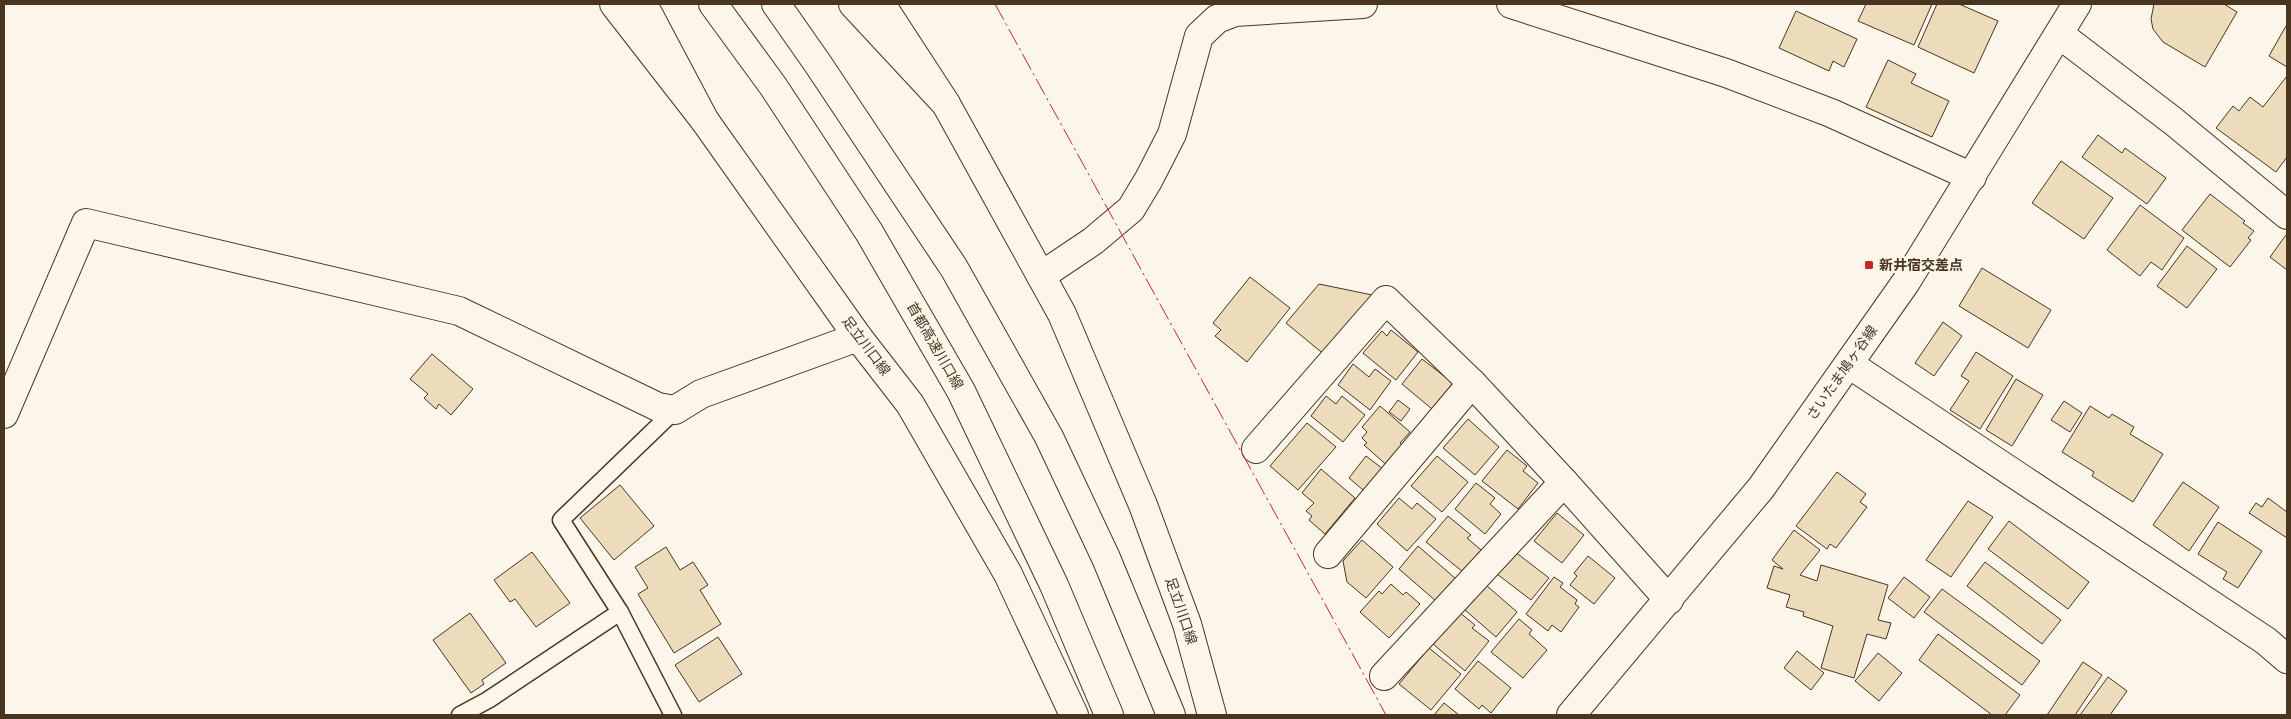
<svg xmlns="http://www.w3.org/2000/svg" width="2291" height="719" viewBox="0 0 2291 719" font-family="Figtree,'Noto Sans JP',sans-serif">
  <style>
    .building { fill: #ecdcbc; stroke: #4a3520 }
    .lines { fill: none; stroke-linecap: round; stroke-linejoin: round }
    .service-casing { stroke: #4a3520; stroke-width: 19 }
    .minor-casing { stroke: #4a3520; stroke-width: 30 }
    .tertiary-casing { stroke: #4a3520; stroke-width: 30 }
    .secondary-casing { stroke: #4a3520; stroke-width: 30 }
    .motorway-casing { stroke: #4a3520; stroke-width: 30 }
    .service { stroke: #fbf6e9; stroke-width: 16 }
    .minor { stroke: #fbf6e9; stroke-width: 28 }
    .tertiary { stroke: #fbf6e9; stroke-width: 28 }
    .secondary { stroke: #fbf6e9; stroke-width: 28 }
    .motorway { stroke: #fbf6e9; stroke-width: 28 }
    .power { stroke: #c62828; stroke-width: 1; stroke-dasharray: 18 4 2.5 4; stroke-linecap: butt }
    .poi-dot { fill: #c62828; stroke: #fbf6e9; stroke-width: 2 }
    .labels { text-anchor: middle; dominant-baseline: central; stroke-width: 4; stroke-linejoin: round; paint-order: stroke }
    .poi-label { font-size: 14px; font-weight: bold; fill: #4a3520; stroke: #fbf6e9; text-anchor: start }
    .street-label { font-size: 14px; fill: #4a3520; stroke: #fbf6e9 }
  </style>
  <rect width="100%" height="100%" fill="#fbf6e9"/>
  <g class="building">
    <polygon points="1866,4 1932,4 1914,45 1858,21"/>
    <polygon points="1937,4 1959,4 1998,21 1974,73 1918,47"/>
    <polygon points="2154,4 2224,4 2237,12 2205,67 2163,42 2153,29 2151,19"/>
    <polygon points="1796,11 1857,39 1844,67 1833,61 1829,71 1779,48"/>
    <polygon points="2286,26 2287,27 2287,67 2269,56"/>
    <polygon points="1888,60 1916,74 1911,83 1949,101 1932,137 1866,107"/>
    <polygon points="2287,76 2287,157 2276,172 2216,128 2233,106 2239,111 2250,97 2263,107"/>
    <polygon points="2098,135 2122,153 2125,148 2166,178 2147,204 2082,157"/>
    <polygon points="2061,161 2113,198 2084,239 2032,203"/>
    <polygon points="2210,194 2245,221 2243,223 2254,231 2248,238 2251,240 2230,267 2182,230"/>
    <polygon points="2140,205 2184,238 2162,270 2151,262 2140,276 2107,250"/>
    <polygon points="2286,235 2287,236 2287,270 2270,257"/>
    <polygon points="2187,246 2217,269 2187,308 2157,286"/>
    <polygon points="1982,268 2051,310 2028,348 1959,306"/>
    <polygon points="1250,277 1290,308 1247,362 1215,336 1221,330 1213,323"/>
    <polygon points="1319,284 1377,296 1326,356 1286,323"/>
    <polygon points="1943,322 1962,336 1934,376 1915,363"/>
    <polygon points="1391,330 1418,352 1396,380 1363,353 1382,331 1387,336"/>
    <polygon points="1976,352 2013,376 1980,429 1950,410 1969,381 1961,376"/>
    <polygon points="432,354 473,389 451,415 439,404 436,409 424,398 428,394 410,379"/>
    <polygon points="1422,359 1453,383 1432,409 1402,384"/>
    <polygon points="1353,364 1369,377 1375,369 1391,381 1370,410 1338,385"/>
    <polygon points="2016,379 2043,395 2012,446 1986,430"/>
    <polygon points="1326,396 1336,404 1342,396 1365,415 1343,442 1311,416"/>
    <polygon points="1398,400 1410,409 1401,421 1389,412"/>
    <polygon points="2064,401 2082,413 2070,432 2051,420"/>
    <polygon points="1380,406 1410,432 1400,443 1406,448 1390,468 1364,445 1367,443 1362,438 1367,432 1362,427"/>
    <polygon points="2090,406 2109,418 2112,414 2134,427 2130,434 2163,454 2133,502 2092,476 2094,472 2062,452"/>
    <polygon points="1468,419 1499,447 1475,475 1443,448"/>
    <polygon points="1307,423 1336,447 1298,490 1270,466"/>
    <polygon points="1507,450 1527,466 1523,471 1538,483 1518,509 1482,481"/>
    <polygon points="1366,456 1387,472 1369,495 1349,478"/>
    <polygon points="1437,456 1468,482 1442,512 1411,486"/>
    <polygon points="1321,469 1355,498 1325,534 1309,520 1312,516 1306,511 1314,503 1302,493"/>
    <polygon points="1837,472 1866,494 1860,502 1867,507 1836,548 1830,544 1827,549 1796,526"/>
    <polygon points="2183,482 2219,507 2189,551 2153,525"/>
    <polygon points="1476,483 1495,498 1490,504 1501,514 1485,534 1455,509"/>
    <polygon points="620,485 654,526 614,560 580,518"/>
    <polygon points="1399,498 1412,509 1417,503 1436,519 1407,551 1377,524"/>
    <polygon points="2268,498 2287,512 2287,538 2249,513 2256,503 2262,507"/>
    <polygon points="1968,501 1993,517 1951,577 1926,560"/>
    <polygon points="1557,513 1584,535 1562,563 1534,541"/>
    <polygon points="1448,516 1471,535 1467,538 1481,550 1463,572 1426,542"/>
    <polygon points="2009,521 2089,582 2068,609 1988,549"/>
    <polygon points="2218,522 2262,551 2238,588 2223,579 2227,572 2198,554"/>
    <polygon points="1794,530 1820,550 1800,575 1817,581 1821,565 1888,585 1878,620 1891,623 1886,639 1867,634 1854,678 1821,668 1833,626 1803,616 1804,612 1786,607 1790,595 1767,588 1774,566 1783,569 1772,560"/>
    <polygon points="1362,540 1393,567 1366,598 1347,582 1343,561"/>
    <polygon points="1418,546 1456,579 1437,602 1399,569"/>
    <polygon points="666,547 680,570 693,562 708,585 700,590 721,624 674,653 638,594 648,588 635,567"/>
    <polygon points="1514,551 1549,578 1531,600 1497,574"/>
    <polygon points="532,552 570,603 536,627 515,599 510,602 494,580"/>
    <polygon points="1588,556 1615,578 1594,604 1570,585 1577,576 1574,573"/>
    <polygon points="1985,562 2061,620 2042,644 1967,586"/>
    <polygon points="1554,577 1563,583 1560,587 1577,600 1575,604 1579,607 1561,632 1552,625 1548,631 1526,614"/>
    <polygon points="1904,577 1930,597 1914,618 1888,598"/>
    <polygon points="1391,584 1403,595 1406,592 1420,604 1389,638 1360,612 1379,591 1382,594"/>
    <polygon points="1486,585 1517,612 1496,637 1465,610"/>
    <polygon points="1942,589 2040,661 2022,685 1924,612"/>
    <polygon points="1459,612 1475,625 1472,628 1489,641 1465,671 1433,644"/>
    <polygon points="470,613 506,663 482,680 484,684 471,693 433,640"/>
    <polygon points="1519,619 1532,630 1529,634 1547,650 1523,678 1491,652"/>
    <polygon points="1938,634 2020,695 2005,715 1992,715 1919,660"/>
    <polygon points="718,637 742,674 699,702 675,665"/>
    <polygon points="1429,648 1461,674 1431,710 1399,684"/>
    <polygon points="1797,651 1824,673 1811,690 1784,668"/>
    <polygon points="1878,653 1902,673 1879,701 1855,681"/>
    <polygon points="1478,661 1511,688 1491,713 1482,705 1479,709 1455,689"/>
    <polygon points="2083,662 2102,675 2075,715 2047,715"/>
    <polygon points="2108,677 2127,691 2110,715 2080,715"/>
    <polygon points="1444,703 1459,715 1434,715"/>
  </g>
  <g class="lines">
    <g class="service-casing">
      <g id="service">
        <polyline points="460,715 488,700 620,612"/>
        <polyline points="673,715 620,612 561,520 675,410"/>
      </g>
    </g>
    <g class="minor-casing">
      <g id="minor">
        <polyline points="1511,4 1726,73 1831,113 1972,177"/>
        <polyline points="1041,276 1093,241 1131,209 1149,179 1172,134 1199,36 1217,19 1235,12 1363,4"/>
        <polyline points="1849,364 2266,641 2287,659"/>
        <polyline points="4,414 86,223 459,311 658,407 675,410 701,394 858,337"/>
        <polyline points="1256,449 1386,300 1472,383 1564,482 1669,600"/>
        <polyline points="1328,554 1472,383"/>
        <polyline points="1384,676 1564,482"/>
      </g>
    </g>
    <g class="tertiary-casing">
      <polyline id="tertiary" points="2059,34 2173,121 2287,215"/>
    </g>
    <g class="secondary-casing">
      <g id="secondary">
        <polyline points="614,4 705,121 858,337 910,404 1008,574 1074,715"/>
        <polyline points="881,4 946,104 1062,314 1143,505 1187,624 1212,715"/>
        <polyline points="1571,715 1761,488 1906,282 2077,4"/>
      </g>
    </g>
    <g class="motorway-casing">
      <g id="motorway">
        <polyline points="643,4 705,121"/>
        <polyline points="713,4 773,86 869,232 961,391 1054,585 1109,715"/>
        <polyline points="776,4 818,64 954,268 1049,437 1106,558 1171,715"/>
        <polyline points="853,4 946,104"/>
      </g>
    </g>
    <use href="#service" class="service"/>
    <use href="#minor" class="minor"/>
    <use href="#tertiary" class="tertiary"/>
    <use href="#secondary" class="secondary"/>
    <use href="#motorway" class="motorway"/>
    <polyline class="power" points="995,4 1386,715"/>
  </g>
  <rect class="poi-dot" x="1864" y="260" width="10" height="10" rx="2.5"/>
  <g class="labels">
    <g class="poi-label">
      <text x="1879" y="265">新井宿交差点</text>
    </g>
    <g class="street-label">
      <text transform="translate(866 346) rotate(53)">足立川口線</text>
      <text transform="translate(935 346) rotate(60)">首都高速川口線</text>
      <text transform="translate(1842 373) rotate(-55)">さいたま鳩ヶ谷線</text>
      <text transform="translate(1181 611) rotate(71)">足立川口線</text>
    </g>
  </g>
  <rect width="2291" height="719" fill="none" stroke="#4a3520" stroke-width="10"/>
</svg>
